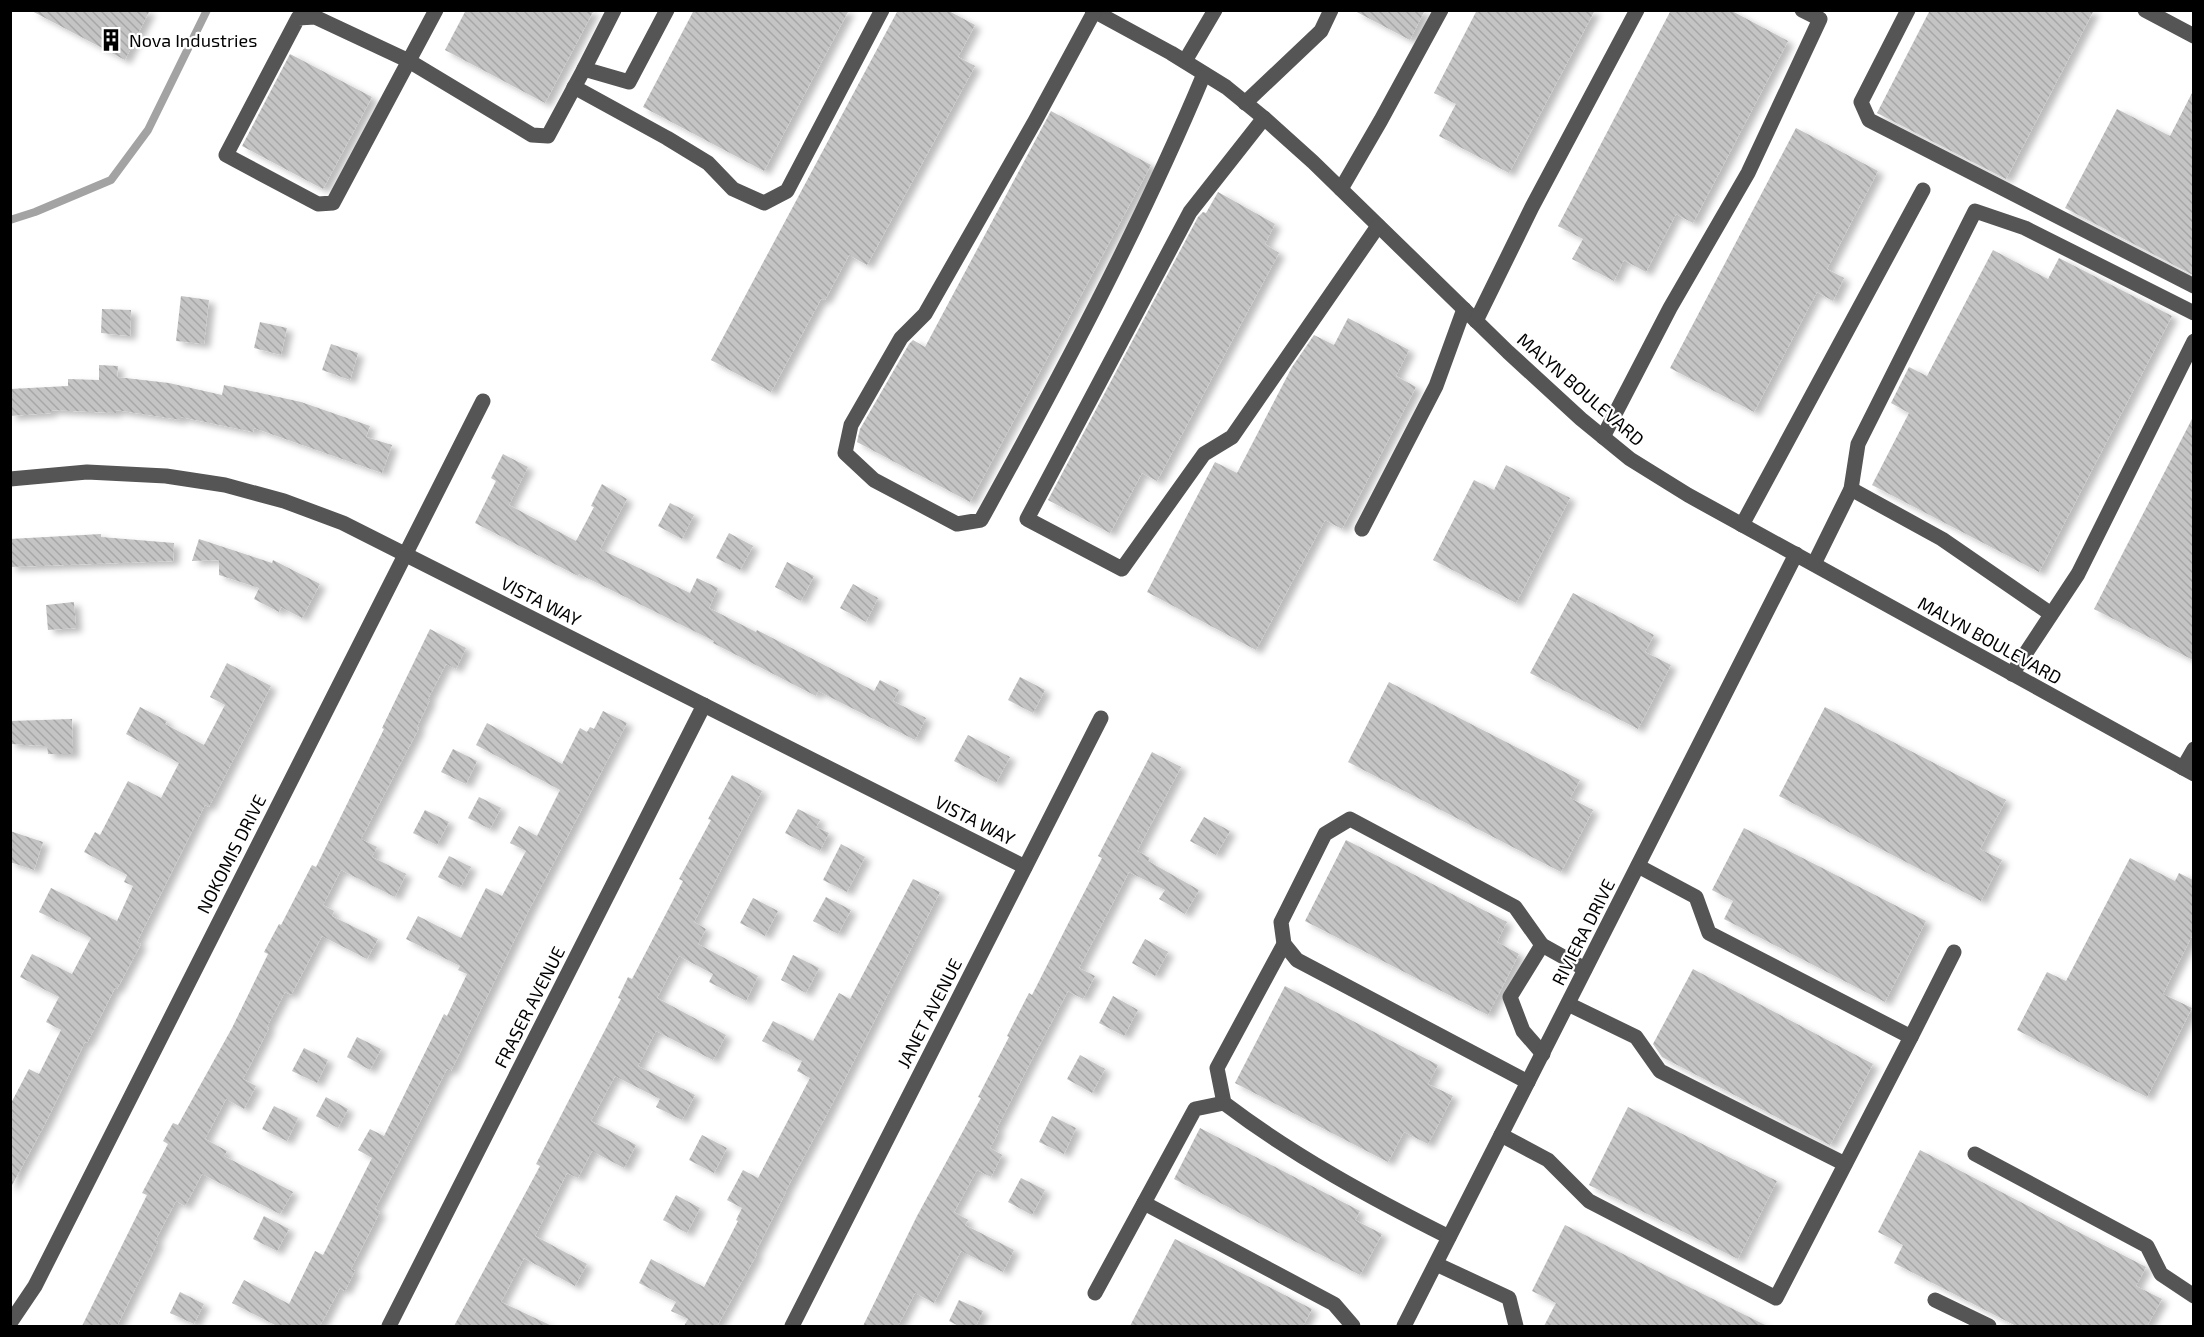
<svg xmlns="http://www.w3.org/2000/svg" width="2204" height="1337" viewBox="0 0 2204 1337" font-family="'Exo 2',sans-serif">
  <style>
    .lines { fill: none; stroke-linecap: round; stroke-linejoin: round }
    .stream { stroke: #a3a3a3; stroke-width: 8 }
    .building { fill: url(#building-back-hatch); filter: url(#shadow) }
    .minor { stroke: #555; stroke-width: 15 }
    .labels { text-anchor: middle; dominant-baseline: central; stroke-width: 4.5; stroke-linejoin: round; paint-order: stroke }
    .poi-label { font-size: 18px; fill: #000; stroke: #fff; text-anchor: start }
    .street-label { font-size: 18px; fill: #000; stroke: #fff }
  </style>
  <defs>
    <pattern id="building-back-hatch" width="6" height="6" patternUnits="userSpaceOnUse" patternTransform="scale(1.5)"><rect width="6" height="6" fill="#c4c4c4"/><path d="M-1 5l2 2M0 0l6 6M5-1l2 2" fill="none" stroke="#a7a7a7"/></pattern>
    <filter id="shadow"><feDropShadow dx="6" dy="4" stdDeviation="3" flood-color="#0004"/></filter>
  </defs>
  <rect width="100%" height="100%" fill="#fff"/>
  <g class="lines">
    <polyline class="stream" points="10,220 35,212 111,180 148,130 207,10"/>
  </g>
  <g class="building">
    <polygon points="30,10 150,10 125,60"/>
    <polygon points="466,10 594,10 545,103 445,50"/>
    <polygon points="694,10 849,10 764,171 643,107"/>
    <polygon points="898,10 947,10 975,25 958,57 975,66 867,265 849,255 825,300 821,299 771,392 711,360"/>
    <polygon points="1353,10 1425,10 1410,40"/>
    <polygon points="1477,10 1595,10 1509,173 1439,136 1456,104 1434,93"/>
    <polygon points="1671,10 1730,10 1788,41 1693,223 1676,214 1646,272 1624,260 1614,281 1572,259 1583,239 1558,226"/>
    <polygon points="1930,10 2094,10 2006,179 1877,113"/>
    <polygon points="290,54 372,97 323,189 242,146"/>
    <polygon points="2193,91 2193,275 2065,208 2117,109 2170,136"/>
    <polygon points="1051,111 1151,165 970,502 857,442 860,429 909,344 913,340 925,347"/>
    <polygon points="1796,128 1878,171 1827,269 1844,278 1833,301 1817,292 1754,412 1670,368"/>
    <polygon points="1218,192 1275,224 1265,244 1279,253 1157,481 1142,473 1110,533 1048,500 1198,217 1203,212 1206,213"/>
    <polygon points="1993,250 2048,279 2059,258 2172,316 2039,572 1872,485 1909,413 1891,403 1909,367 1927,376"/>
    <polygon points="181,296 209,300 204,344 176,341"/>
    <polygon points="102,309 131,310 130,336 101,333"/>
    <polygon points="1348,318 1409,350 1396,376 1416,387 1342,529 1325,520 1256,650 1147,592 1215,462 1237,473 1292,367 1314,335 1334,345"/>
    <polygon points="260,322 287,328 281,355 254,348"/>
    <polygon points="331,344 358,353 350,380 322,370"/>
    <polygon points="99,365 118,366 117,377 169,383 222,395 224,385 301,402 370,426 366,437 392,445 382,473 254,428 253,432 181,417 181,420 116,410 116,413 51,410 51,413 10,416 10,389 68,386 68,379 99,380"/>
    <polygon points="2193,417 2193,660 2094,609"/>
    <polygon points="503,454 528,467 509,505 576,541 594,507 591,506 602,484 627,499 600,549 690,593 697,578 718,588 709,608 756,632 757,630 874,691 880,680 899,690 893,701 926,718 915,740 818,691 816,696 713,643 714,641 579,574 578,576 475,523 496,481 491,478"/>
    <polygon points="1506,465 1570,498 1516,603 1433,560 1474,480 1494,490"/>
    <polygon points="670,503 694,515 682,539 658,526"/>
    <polygon points="729,533 753,546 740,570 716,558"/>
    <polygon points="101,534 101,537 174,543 173,561 10,567 10,539"/>
    <polygon points="199,539 272,563 273,560 320,584 302,618 281,607 279,612 254,599 259,588 219,575 219,560 192,561"/>
    <polygon points="787,562 814,576 801,601 775,587"/>
    <polygon points="853,584 878,598 866,622 840,608"/>
    <polygon points="1573,593 1654,635 1645,652 1671,665 1638,729 1530,673"/>
    <polygon points="74,602 76,628 48,630 46,605"/>
    <polygon points="430,629 466,648 456,669 446,664 428,699 430,700 417,727 419,728 361,839 377,847 372,857 406,874 395,897 341,870 323,905 334,911 332,916 378,939 367,959 322,936 291,995 285,992 267,1027 269,1028 243,1079 256,1086 244,1109 226,1099 205,1139 227,1151 224,1156 293,1192 280,1214 202,1174 185,1206 176,1201 155,1241 158,1242 117,1326 82,1326 147,1195 142,1193 168,1144 163,1141 173,1123 178,1125 232,1028 268,954 264,952 279,924 281,925 312,865 316,867 384,729 382,728"/>
    <polygon points="227,663 271,686 209,807 205,805 137,942 141,944 117,989 115,988 87,1043 85,1042 46,1122 10,1189 10,1105 29,1069 39,1074 61,1030 46,1022 59,997 20,977 32,954 72,974 91,938 39,912 51,888 117,921 133,886 124,882 127,875 84,852 95,832 100,835 128,781 161,798 179,763 126,734 140,707 167,721 165,724 204,745 225,705 210,697"/>
    <polygon points="1020,677 1045,690 1033,713 1008,700"/>
    <polygon points="1389,682 1580,780 1570,798 1593,810 1561,872 1348,762"/>
    <polygon points="1825,707 2006,800 1980,849 2002,860 1981,901 1779,796"/>
    <polygon points="603,711 627,723 529,910 451,1071 447,1069 375,1209 380,1212 351,1269 355,1271 345,1291 340,1288 320,1326 277,1326 232,1303 244,1280 289,1304 315,1251 323,1255 372,1158 358,1150 370,1129 384,1136 444,1014 447,1016 467,974 458,970 460,966 406,939 418,916 461,938 486,888 502,896 526,851 510,843 519,826 537,836 560,790 476,745 487,723 562,764 580,728 587,732 590,727 594,729"/>
    <polygon points="72,719 73,754 48,754 47,746 10,744 10,721"/>
    <polygon points="968,735 1010,757 996,783 954,761"/>
    <polygon points="453,749 477,761 466,784 441,772"/>
    <polygon points="1152,752 1181,767 1137,851 1150,858 1148,861 1199,890 1185,914 1159,899 1165,890 1129,872 1079,968 1095,976 1083,999 1068,991 1028,1067 996,1130 999,1131 990,1148 1002,1155 991,1177 977,1170 954,1212 968,1220 965,1225 1014,1250 1003,1272 961,1251 934,1303 915,1293 898,1326 863,1326 917,1216 981,1098 978,1097 1009,1037 1007,1036 1029,993 1032,995 1072,916 1102,858 1098,856"/>
    <polygon points="732,775 762,791 694,922 706,929 698,944 758,976 746,1001 709,982 713,974 679,956 657,998 726,1035 713,1060 656,1031 638,1066 695,1095 682,1120 656,1107 660,1099 615,1076 591,1121 636,1145 624,1168 592,1151 578,1178 567,1173 535,1236 587,1264 575,1286 524,1258 501,1302 552,1326 454,1326 540,1166 536,1164 621,999 618,998 628,977 632,979 683,881 679,879 711,820 708,819"/>
    <polygon points="479,797 501,808 490,829 468,818"/>
    <polygon points="798,809 820,820 816,827 829,833 820,851 785,833"/>
    <polygon points="425,810 449,822 437,845 413,833"/>
    <polygon points="1204,817 1230,831 1216,855 1190,841"/>
    <polygon points="1744,828 1926,921 1885,1002 1724,919 1733,901 1712,890"/>
    <polygon points="10,831 43,842 34,870 10,862"/>
    <polygon points="1346,840 1507,922 1497,942 1519,954 1488,1015 1305,921"/>
    <polygon points="841,844 865,857 847,892 823,880"/>
    <polygon points="449,856 471,867 460,888 438,877"/>
    <polygon points="2130,858 2175,881 2179,873 2193,880 2193,934 2163,994 2192,1008 2147,1097 2017,1030 2047,972 2066,981"/>
    <polygon points="913,879 940,892 826,1116 785,1192 786,1192 755,1253 757,1254 717,1326 684,1326 688,1319 671,1311 676,1302 639,1283 651,1259 704,1287 738,1221 736,1220 742,1208 727,1200 743,1170 758,1178 810,1078 797,1071 802,1061 762,1041 773,1021 813,1041 839,993 850,999"/>
    <polygon points="826,897 851,910 838,934 813,921"/>
    <polygon points="753,898 778,911 765,936 740,923"/>
    <polygon points="1145,939 1168,952 1155,976 1132,963"/>
    <polygon points="793,955 819,968 806,993 781,980"/>
    <polygon points="1693,969 1873,1064 1830,1145 1662,1057 1653,1044"/>
    <polygon points="1285,986 1438,1065 1428,1084 1453,1096 1428,1144 1404,1132 1388,1162 1235,1083"/>
    <polygon points="1113,996 1138,1010 1124,1036 1099,1023"/>
    <polygon points="357,1037 381,1049 370,1070 347,1057"/>
    <polygon points="304,1048 328,1060 317,1083 292,1071"/>
    <polygon points="1080,1055 1105,1069 1092,1093 1067,1079"/>
    <polygon points="326,1097 348,1109 338,1128 316,1116"/>
    <polygon points="274,1106 298,1118 287,1141 262,1129"/>
    <polygon points="1628,1107 1777,1181 1738,1259 1589,1185"/>
    <polygon points="1052,1116 1076,1128 1064,1154 1039,1142"/>
    <polygon points="1200,1128 1360,1211 1355,1220 1382,1234 1360,1275 1174,1179"/>
    <polygon points="702,1135 727,1148 714,1173 689,1160"/>
    <polygon points="1920,1150 2146,1267 2136,1286 2162,1299 2147,1326 2016,1326 1894,1263 1903,1245 1878,1232"/>
    <polygon points="1021,1178 1045,1190 1032,1215 1008,1202"/>
    <polygon points="676,1195 700,1208 687,1233 663,1220"/>
    <polygon points="264,1216 289,1229 277,1251 253,1239"/>
    <polygon points="1565,1225 1767,1326 1544,1326 1556,1303 1532,1291"/>
    <polygon points="1175,1239 1312,1309 1303,1326 1130,1326"/>
    <polygon points="180,1292 204,1304 194,1324 170,1313"/>
    <polygon points="959,1300 983,1311 976,1326 959,1326 949,1321"/>
  </g>
  <g class="lines">
    <g class="minor">
      <polyline points="436,10 333,203 318,204 226,155 298,18 315,17 409,61 532,135 548,136 584,69"/>
      <polyline points="614,10 584,69 629,82 667,10"/>
      <polyline points="1092,10 1171,53 1226,87 1264,118 1313,162 1508,352 1581,419 1630,459 1688,495 2194,774"/>
      <polyline points="1908,10 1861,102 1869,120 2194,286"/>
      <polyline points="2145,10 2194,36"/>
      <path d="M1094,12L1035,121L925,314L901,338L851,425L845,453L874,480L957,524L981,520C1061,375 1140,227 1204,74"/>
      <polyline points="1185,61 1215,10"/>
      <polyline points="574,87 667,138 708,163 733,189 764,203 787,191 882,10"/>
      <polyline points="1245,103 1321,31 1331,10"/>
      <polyline points="1264,118 1190,212 1027,519 1122,569 1204,454 1232,437 1378,226"/>
      <polyline points="1341,189 1381,120 1441,10"/>
      <polyline points="1476,321 1532,207 1637,10"/>
      <polyline points="1603,437 1670,308 1748,173 1820,19 1802,10"/>
      <polyline points="10,479 87,472 166,476 225,485 284,501 343,523 1025,867"/>
      <polyline points="1851,489 1942,539 2051,614"/>
      <polyline points="1742,525 1923,190"/>
      <polyline points="1362,529 1436,386 1464,309"/>
      <polyline points="1814,564 1851,489 1858,444 1975,211 2025,228 2194,313"/>
      <polyline points="2012,674 2078,574 2194,341"/>
      <polyline points="2183,768 2194,749"/>
      <polyline points="1638,866 1696,897 1709,933 1911,1037 1954,952"/>
      <path d="M1284,944L1217,1068L1224,1103C1294,1156 1371,1198 1449,1237"/>
      <polyline points="1542,945 1510,997 1523,1031 1543,1054"/>
      <polyline points="1568,1004 1636,1037 1660,1071 1845,1164"/>
      <polyline points="1528,1082 1297,960 1284,944 1281,922 1325,834 1350,819 1515,907 1542,945 1585,969"/>
      <polyline points="1501,1135 1548,1160 1589,1201 1776,1298 1911,1037"/>
      <polyline points="1975,1154 2147,1246 2161,1274 2194,1296"/>
      <polyline points="1144,1203 1334,1304 1353,1326"/>
      <polyline points="1436,1264 1509,1298 1516,1326"/>
      <polyline points="1095,1293 1195,1109 1224,1103"/>
      <polyline points="1935,1300 1989,1326"/>
      <polyline points="10,1323 35,1286 483,401"/>
      <polyline points="389,1326 704,705"/>
      <polyline points="792,1326 1101,718"/>
      <polyline points="1404,1326 1796,554"/>
    </g>
  </g>
  <defs>
    <g id="building-bare" transform="scale(1.8)"><path d="M-4-6H4V6H1V3H-1V6H-4ZM-2.5-4.3h1.7v1.8h-1.7ZM.8-4.3h1.7v1.8H.8ZM-2.5-1h1.7V.8h-1.7ZM.8-1h1.7V.8H.8Z" fill="#000" stroke="#fff" stroke-width="2.5" paint-order="stroke"/></g>
  </defs>
  <g fill-rule="evenodd">
    <use href="#building-bare" x="111" y="40"/>
  </g>
  <g class="labels">
    <g class="poi-label">
      <text x="129" y="40">Nova Industries</text>
    </g>
    <g class="street-label">
      <text transform="translate(1581 389) rotate(41)">MALYN BOULEVARD</text>
      <text transform="translate(541 601) rotate(27)">VISTA WAY</text>
      <text transform="translate(1990 640) rotate(29)">MALYN BOULEVARD</text>
      <text transform="translate(975 820) rotate(27)">VISTA WAY</text>
      <text transform="translate(231 854) rotate(-63)">NOKOMIS DRIVE</text>
      <text transform="translate(1583 932) rotate(-63)">RIVIERA DRIVE</text>
      <text transform="translate(529 1007) rotate(-63)">FRASER AVENUE</text>
      <text transform="translate(929 1013) rotate(-63)">JANET AVENUE</text>
    </g>
  </g>
  <rect width="2204" height="1337" fill="none" stroke="#000000" stroke-width="24"/>
</svg>
